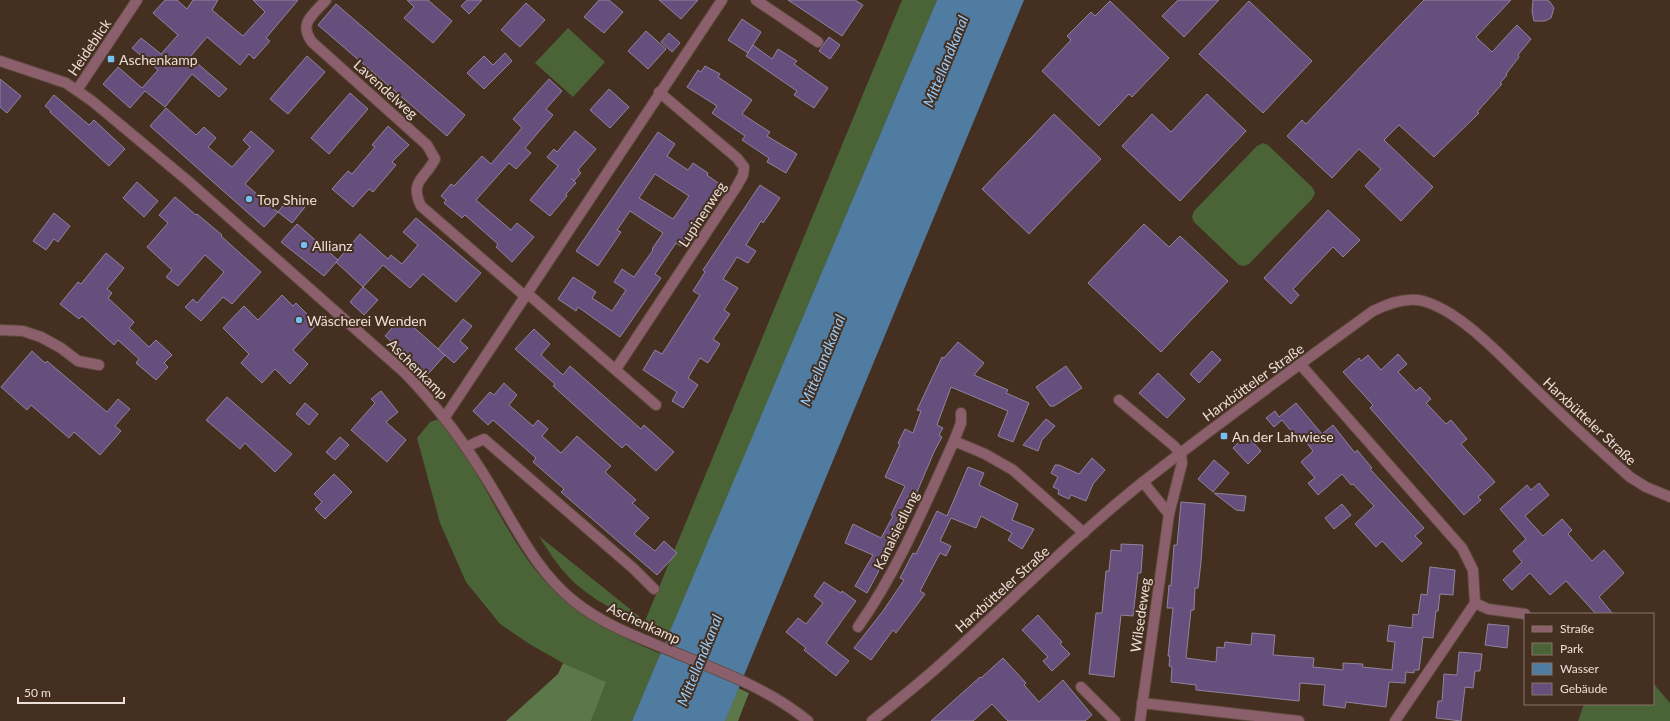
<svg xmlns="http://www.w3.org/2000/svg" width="1670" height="721" viewBox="0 0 1670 721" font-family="Lato,sans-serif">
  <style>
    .green { fill: #4a6437 }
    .forest { fill: #5c7749 }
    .water { fill: #517ca2 }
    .building { fill: #664f7c; stroke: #90849c; fill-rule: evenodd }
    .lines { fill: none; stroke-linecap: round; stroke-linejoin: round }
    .minor-casing { stroke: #5f4b3e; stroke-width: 12 }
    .minor { stroke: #8c5f6c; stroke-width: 10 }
    .poi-dot { fill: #73c1f6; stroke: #442f21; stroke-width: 1.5 }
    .labels { text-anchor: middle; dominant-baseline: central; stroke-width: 4; stroke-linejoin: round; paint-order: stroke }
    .street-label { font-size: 14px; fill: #eddfd7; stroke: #442f21 }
    .poi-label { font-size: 14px; fill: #eddfd7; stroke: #442f21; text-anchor: start }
    .water-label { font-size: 15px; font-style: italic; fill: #96caf8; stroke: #442f21 }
  </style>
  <rect width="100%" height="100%" fill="#442f21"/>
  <g class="green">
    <path d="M902,0H937L669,635C637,623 603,607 577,585C561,571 550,554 539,536L645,621Z"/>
    <polygon points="568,28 605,62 573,97 535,63"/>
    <polygon points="1263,143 1268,145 1313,188 1315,193 1312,199 1249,264 1244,266 1239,265 1194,222 1192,217 1194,211 1257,146"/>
    <path d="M439,419C450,435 463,450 472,466C490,496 505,527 525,556C557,604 609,632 661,654L632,721H591L605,682L563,663L531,645L500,624L466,582L440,523L417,438L430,422Z"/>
    <polygon points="1653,683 1670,703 1670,721 1578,721 1584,704 1653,704"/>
  </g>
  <g class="forest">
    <polygon points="563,663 606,682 591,721 506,721 558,674"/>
    <polygon points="738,688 749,693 738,721 725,721"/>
  </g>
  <polygon class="water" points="937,0 1024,0 725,721 632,721"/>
  <g class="building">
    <polygon points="165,0 177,0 187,9 193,0 218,0 212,10 243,36 265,12 253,0 298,0 266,38 270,41 254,59 249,54 240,65 207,37 190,57 227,89 219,97 192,74 165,107 145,91 130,108 103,84 118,67 142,88 158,70 132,48 141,38 161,54 178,35 153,13"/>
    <polygon points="407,0 428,0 452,21 433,43 404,18 414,7"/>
    <polygon points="467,0 482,0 469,14 461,6"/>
    <polygon points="599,0 609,0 623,12 604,33 584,17"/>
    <polygon points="659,0 698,0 681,19"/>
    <polygon points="788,0 855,0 863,5 842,36"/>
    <polygon points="1178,0 1219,0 1184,37 1162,16"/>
    <polygon points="1424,0 1511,0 1476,37 1492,52 1517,25 1531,39 1518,55 1519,57 1506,74 1507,75 1500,83 1502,84 1477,112 1479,113 1434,157 1399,125 1384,140 1433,187 1401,221 1365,186 1381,169 1359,149 1332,178 1287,136 1302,120 1306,124"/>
    <polygon points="1533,0 1547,0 1550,2 1554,8 1551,18 1545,21 1534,21 1532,11"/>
    <polygon points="1110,1 1169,58 1132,97 1129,94 1099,126 1042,71 1071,40 1067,36 1091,12 1095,16"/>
    <polygon points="1249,1 1312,61 1263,113 1199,54"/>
    <polygon points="526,3 545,20 520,47 501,30"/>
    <polygon points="336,4 465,115 447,136 318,25"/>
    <polygon points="742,19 761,32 748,53 728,40"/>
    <polygon points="646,31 666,49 648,69 628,51"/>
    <polygon points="669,33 680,43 672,52 661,42"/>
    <polygon points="829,37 840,45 830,59 819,51"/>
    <polygon points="753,45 772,59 778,49 797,61 794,64 828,88 814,108 794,95 797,91 746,56"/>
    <polygon points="505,53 512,61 484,89 467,73 484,56 493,65"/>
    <polygon points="307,56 325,72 288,114 270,99"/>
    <polygon points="705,66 720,74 718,77 752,100 742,114 770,132 767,136 797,154 786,173 767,162 769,158 742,140 745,136 712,113 717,106 687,87 698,70 701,72"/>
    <polygon points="0,79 21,96 7,113 0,107"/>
    <polygon points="549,79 562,91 546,109 553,115 525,148 531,153 516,169 509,163 476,200 511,230 517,223 534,237 512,262 496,247 498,244 465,215 462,218 444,203 446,200 441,196 451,184 454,186 482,156 491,164 522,128 513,119"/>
    <polygon points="609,89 629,107 610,128 590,110"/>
    <polygon points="350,93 368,109 329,154 311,138"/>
    <polygon points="1207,94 1246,131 1180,201 1122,146 1152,114 1171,132"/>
    <polygon points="54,95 89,125 94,120 125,149 109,166 50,112 51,111 45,106"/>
    <polygon points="166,108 196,135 204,127 216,138 208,147 232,167 250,147 243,140 251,131 274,151 245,184 278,212 264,227 150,126"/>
    <polygon points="1054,114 1101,159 1029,234 982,189"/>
    <polygon points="388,126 409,145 392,162 396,165 373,192 369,189 353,207 332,189 348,171 352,174 375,147 372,145"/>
    <polygon points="575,131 596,149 578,170 581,173 574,181 571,178 576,183 566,194 567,196 550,216 530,200 558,166 547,157 554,149 557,152"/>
    <path d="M658,132L675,144L667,156L688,170L693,163L708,173L707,175L721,185L681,246L676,243L655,274L661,278L620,337L578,307L576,311L558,299L573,277L596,292L592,298L612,311L626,290L614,282L622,269L634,277L653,250L652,249L663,233L630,211L617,230L621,232L598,266L576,251ZM655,174L689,196L673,219L639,198Z"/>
    <polygon points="137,182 158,201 144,217 123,198"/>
    <polygon points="760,185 780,198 763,223 761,221 746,245 756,251 748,263 737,257 723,279 738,288 724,310 730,314 713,339 720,344 708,363 700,358 688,378 698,385 683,408 672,401 677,392 643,370 655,350 662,354 684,320 700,295 693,291 705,272 703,270"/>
    <polygon points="291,195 305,207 292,223 278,212"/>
    <polygon points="175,197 196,215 197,214 222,235 221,236 261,272 232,304 223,297 201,321 185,307 193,299 197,303 224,272 205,255 178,286 166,277 172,270 147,247 168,223 159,215"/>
    <polygon points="1328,210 1360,240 1343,257 1333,247 1293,289 1299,295 1291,304 1264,278"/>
    <polygon points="54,213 70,226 58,242 54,239 46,250 33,241"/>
    <polygon points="416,218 481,273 456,302 423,274 410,288 383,265 363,287 336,262 360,234 388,259 391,255 402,264 418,245 403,232"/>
    <polygon points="297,224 338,260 324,276 281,242"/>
    <polygon points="1144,224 1169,247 1180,236 1228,281 1161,352 1088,283"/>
    <polygon points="106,253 124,268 107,289 112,293 108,298 134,322 129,328 149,347 156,340 172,355 164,363 168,367 156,380 136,363 139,359 118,340 114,345 82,316 79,319 60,304 78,282 81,284"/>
    <polygon points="363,287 378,300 364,315 350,302"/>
    <polygon points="282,295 293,306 296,303 317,324 293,350 308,364 290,384 275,369 262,383 241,363 249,354 223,328 244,306 258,320"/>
    <polygon points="402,317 445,355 428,374 385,336"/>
    <polygon points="463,319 472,326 460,341 468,348 454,363 438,349"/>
    <polygon points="534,329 550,344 541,355 563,375 570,366 641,429 644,425 674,452 656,471 626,444 622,448 553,386 555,384 515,349"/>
    <polygon points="958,342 984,363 974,375 1008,390 1006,393 1029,403 1013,442 998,436 1008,411 951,387 937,425 943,428 939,435 942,437 934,452 914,499 916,500 905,522 867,593 855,586 873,555 845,543 853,524 881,538 893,516 891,515 905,486 885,477 900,444 898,443 905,429 913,433 921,411 917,410 942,357 944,358"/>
    <polygon points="32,351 45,363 47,361 107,412 118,399 130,409 115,426 121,431 100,455 74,432 69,438 31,405 27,410 1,387"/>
    <polygon points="1212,351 1221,360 1199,383 1190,374"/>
    <polygon points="1398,354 1407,364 1398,372 1416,391 1420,387 1431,399 1426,403 1446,424 1451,420 1467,439 1461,444 1495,482 1478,497 1481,500 1464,515 1370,408 1373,405 1343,372 1359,358 1361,361 1368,355 1381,370"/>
    <polygon points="1066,366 1082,388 1054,406 1050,406 1036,387"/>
    <polygon points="1158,373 1185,399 1167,418 1139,393"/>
    <polygon points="504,383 517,395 509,405 533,426 538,420 548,429 542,436 561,453 577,436 611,466 605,472 636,500 632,503 649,518 634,534 655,551 664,541 677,553 657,575 561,492 564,489 533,462 536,458 493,420 488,425 473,411 490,392 494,395"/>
    <polygon points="381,391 398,412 386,422 406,440 387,462 351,430 375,403 371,399"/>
    <polygon points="227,397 292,454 275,472 245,443 240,449 206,420"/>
    <polygon points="305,403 318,414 309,425 296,414"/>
    <polygon points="1296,403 1322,434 1333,425 1355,453 1357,450 1372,468 1370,469 1424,528 1415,536 1422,543 1402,562 1382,541 1376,547 1355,524 1374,506 1353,484 1351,485 1342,474 1318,495 1308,483 1315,478 1301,462 1313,451 1300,434 1296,437 1282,420 1274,427 1266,418 1275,411 1279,417"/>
    <polygon points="1046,419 1055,426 1042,440 1038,451 1023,445"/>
    <polygon points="1246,435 1261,451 1248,464 1233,448"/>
    <polygon points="340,437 349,445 335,460 326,452"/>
    <polygon points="1092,458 1105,470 1093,484 1086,501 1071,495 1069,499 1058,494 1059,490 1053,487 1058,477 1051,473 1055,465 1059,465 1079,474"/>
    <polygon points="1214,460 1229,473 1213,492 1198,479"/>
    <polygon points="968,467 984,473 979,485 1018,504 1012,520 1034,529 1022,549 1008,540 1012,533 981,516 976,528 951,518 940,541 951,546 946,556 940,553 920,591 925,594 896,633 893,630 871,660 854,648 883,611 904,580 900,578 913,553 916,554 937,511 947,516"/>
    <polygon points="334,474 352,492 325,519 315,509 322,502 314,494"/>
    <polygon points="1539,483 1549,495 1525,516 1543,536 1562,519 1572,530 1568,534 1592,561 1604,550 1624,573 1599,597 1613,614 1596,614 1566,581 1550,595 1530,573 1512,590 1503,580 1522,562 1513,551 1526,539 1500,509 1527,485 1531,490"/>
    <polygon points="1214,493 1246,496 1244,511 1236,510"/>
    <polygon points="1181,502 1205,504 1201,562 1198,588 1195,588 1194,610 1191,610 1186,658 1216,662 1217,647 1224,648 1225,642 1251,645 1252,633 1275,635 1273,655 1314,658 1313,667 1343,670 1343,663 1363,664 1362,667 1392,670 1395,642 1387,641 1389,625 1412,628 1413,614 1418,615 1421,594 1427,595 1430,567 1455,570 1453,595 1440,594 1438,611 1436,611 1433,638 1423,637 1419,670 1414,670 1414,673 1406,672 1405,683 1389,682 1386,707 1346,702 1345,708 1323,705 1325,685 1300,683 1299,701 1196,690 1196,685 1171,682 1172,667 1169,666 1170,656 1168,656 1173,608 1167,608 1169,585 1171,586 1174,545 1177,545"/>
    <polygon points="1342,504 1351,515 1334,529 1325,518"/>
    <polygon points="1121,544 1143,545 1141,573 1138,573 1133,616 1121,615 1114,677 1089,674 1096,613 1102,613 1106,571 1109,571 1111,550 1121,551"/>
    <polygon points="824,582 841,593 842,591 856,601 826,643 849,661 836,676 804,650 806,648 786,632 798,618 806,624 823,603 814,596"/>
    <polygon points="1038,615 1062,642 1060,644 1070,654 1052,671 1043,661 1048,657 1022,630"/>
    <polygon points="1488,624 1509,626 1507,648 1485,645"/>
    <polygon points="1459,652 1482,654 1480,671 1475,671 1473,688 1465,687 1461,721 1436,718 1438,701 1442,701 1444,674 1457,675"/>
    <polygon points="1003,658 1026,683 1024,685 1039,702 1063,680 1092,715 1085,721 1008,721 992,704 973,721 931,721 980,677 981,678"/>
  </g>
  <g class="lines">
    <g class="minor-casing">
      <g id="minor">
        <path d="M326,0C313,15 298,23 312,42L427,145L435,159C425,179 409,181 421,206L526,297"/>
        <polyline points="756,0 818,42"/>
        <path d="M0,61L66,83L92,101L188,181L405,373C440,409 467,446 492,488C517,529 537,572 575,602C599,621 625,632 652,643C705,666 763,684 808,721"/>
        <polyline points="77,90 137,0"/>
        <polyline points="528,294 656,405"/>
        <polyline points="0,330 23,331 41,337 61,348 78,361 99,365"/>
        <polyline points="1300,364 1462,548 1473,570 1475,603 1395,721"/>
        <polyline points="616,369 737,186 743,175 744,167 737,158 659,92"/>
        <polyline points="1119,400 1174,446 1181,454 1182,463 1169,514 1140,721"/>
        <polyline points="445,417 722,0"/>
        <polyline points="954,441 961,423 961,413"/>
        <polyline points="466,447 484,439 634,569 654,589"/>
        <polyline points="1143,482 1169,514"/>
        <polyline points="1475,603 1488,609 1525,614"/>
        <path d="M858,627C898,570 925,505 954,441L985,454L1013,470L1084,533"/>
        <polyline points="1081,687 1115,721"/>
        <polyline points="1142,703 1299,721"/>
        <path d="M872,721C896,702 920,683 942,663C1009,603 1073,538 1143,482C1218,423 1296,367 1373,311C1387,304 1407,297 1423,301C1460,311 1500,355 1528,382C1561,414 1595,446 1630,477L1646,487L1670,497"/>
      </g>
    </g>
    <use href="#minor" class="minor"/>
  </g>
  <g class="poi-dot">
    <rect x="107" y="55" width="8" height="8" rx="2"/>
    <circle cx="249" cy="199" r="4"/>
    <circle cx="304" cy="245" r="4"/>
    <circle cx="299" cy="320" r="4"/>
    <rect x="1220" y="432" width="8" height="8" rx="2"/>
  </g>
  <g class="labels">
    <g class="street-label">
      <text transform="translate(89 47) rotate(-56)">Heideblick</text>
      <text transform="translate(386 89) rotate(42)">Lavendelweg</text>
      <text transform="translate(702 214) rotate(-57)">Lupinenweg</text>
      <text transform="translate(418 369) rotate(45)">Aschenkamp</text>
      <text transform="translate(1253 382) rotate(-36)">Harxbütteler Straße</text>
      <text transform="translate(1590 421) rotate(43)">Harxbütteler Straße</text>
      <text transform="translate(896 530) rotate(-64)">Kanalsiedlung</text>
      <text transform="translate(1002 589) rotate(-42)">Harxbütteler Straße</text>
      <text transform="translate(1140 615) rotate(-82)">Wilsedeweg</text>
      <text transform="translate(644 623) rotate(25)">Aschenkamp</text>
    </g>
    <g class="poi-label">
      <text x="119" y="59">Aschenkamp</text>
      <text x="257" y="199">Top Shine</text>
      <text x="312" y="245">Allianz</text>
      <text x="307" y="320">Wäscherei Wenden</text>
      <text x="1232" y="436">An der Lahwiese</text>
    </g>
    <g class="water-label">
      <text transform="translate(945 61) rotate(-68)">Mittellandkanal</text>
      <text transform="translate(822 360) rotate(-68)">Mittellandkanal</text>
      <text transform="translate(699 660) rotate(-68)">Mittellandkanal</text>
    </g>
  </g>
  <rect x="1524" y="613" width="130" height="92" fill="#442f21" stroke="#88756a"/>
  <rect x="1532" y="626" width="20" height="6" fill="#8c5f6c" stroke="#88756a"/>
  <text x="1560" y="633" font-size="12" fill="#eddfd7">Straße</text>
  <rect x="1532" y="643" width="20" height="12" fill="#4a6437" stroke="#88756a"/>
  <text x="1560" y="653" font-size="12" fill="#eddfd7">Park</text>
  <rect x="1532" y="663" width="20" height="12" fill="#517ca2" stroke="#88756a"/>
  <text x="1560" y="673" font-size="12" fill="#eddfd7">Wasser</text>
  <rect x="1532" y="683" width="20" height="12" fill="#664f7c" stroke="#88756a"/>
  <text x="1560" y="693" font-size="12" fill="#eddfd7">Gebäude</text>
  <path d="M18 697v6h106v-6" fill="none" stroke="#eddfd7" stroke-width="2"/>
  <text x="24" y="697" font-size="12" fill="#eddfd7" stroke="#442f21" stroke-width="3" paint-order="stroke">50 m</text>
</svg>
